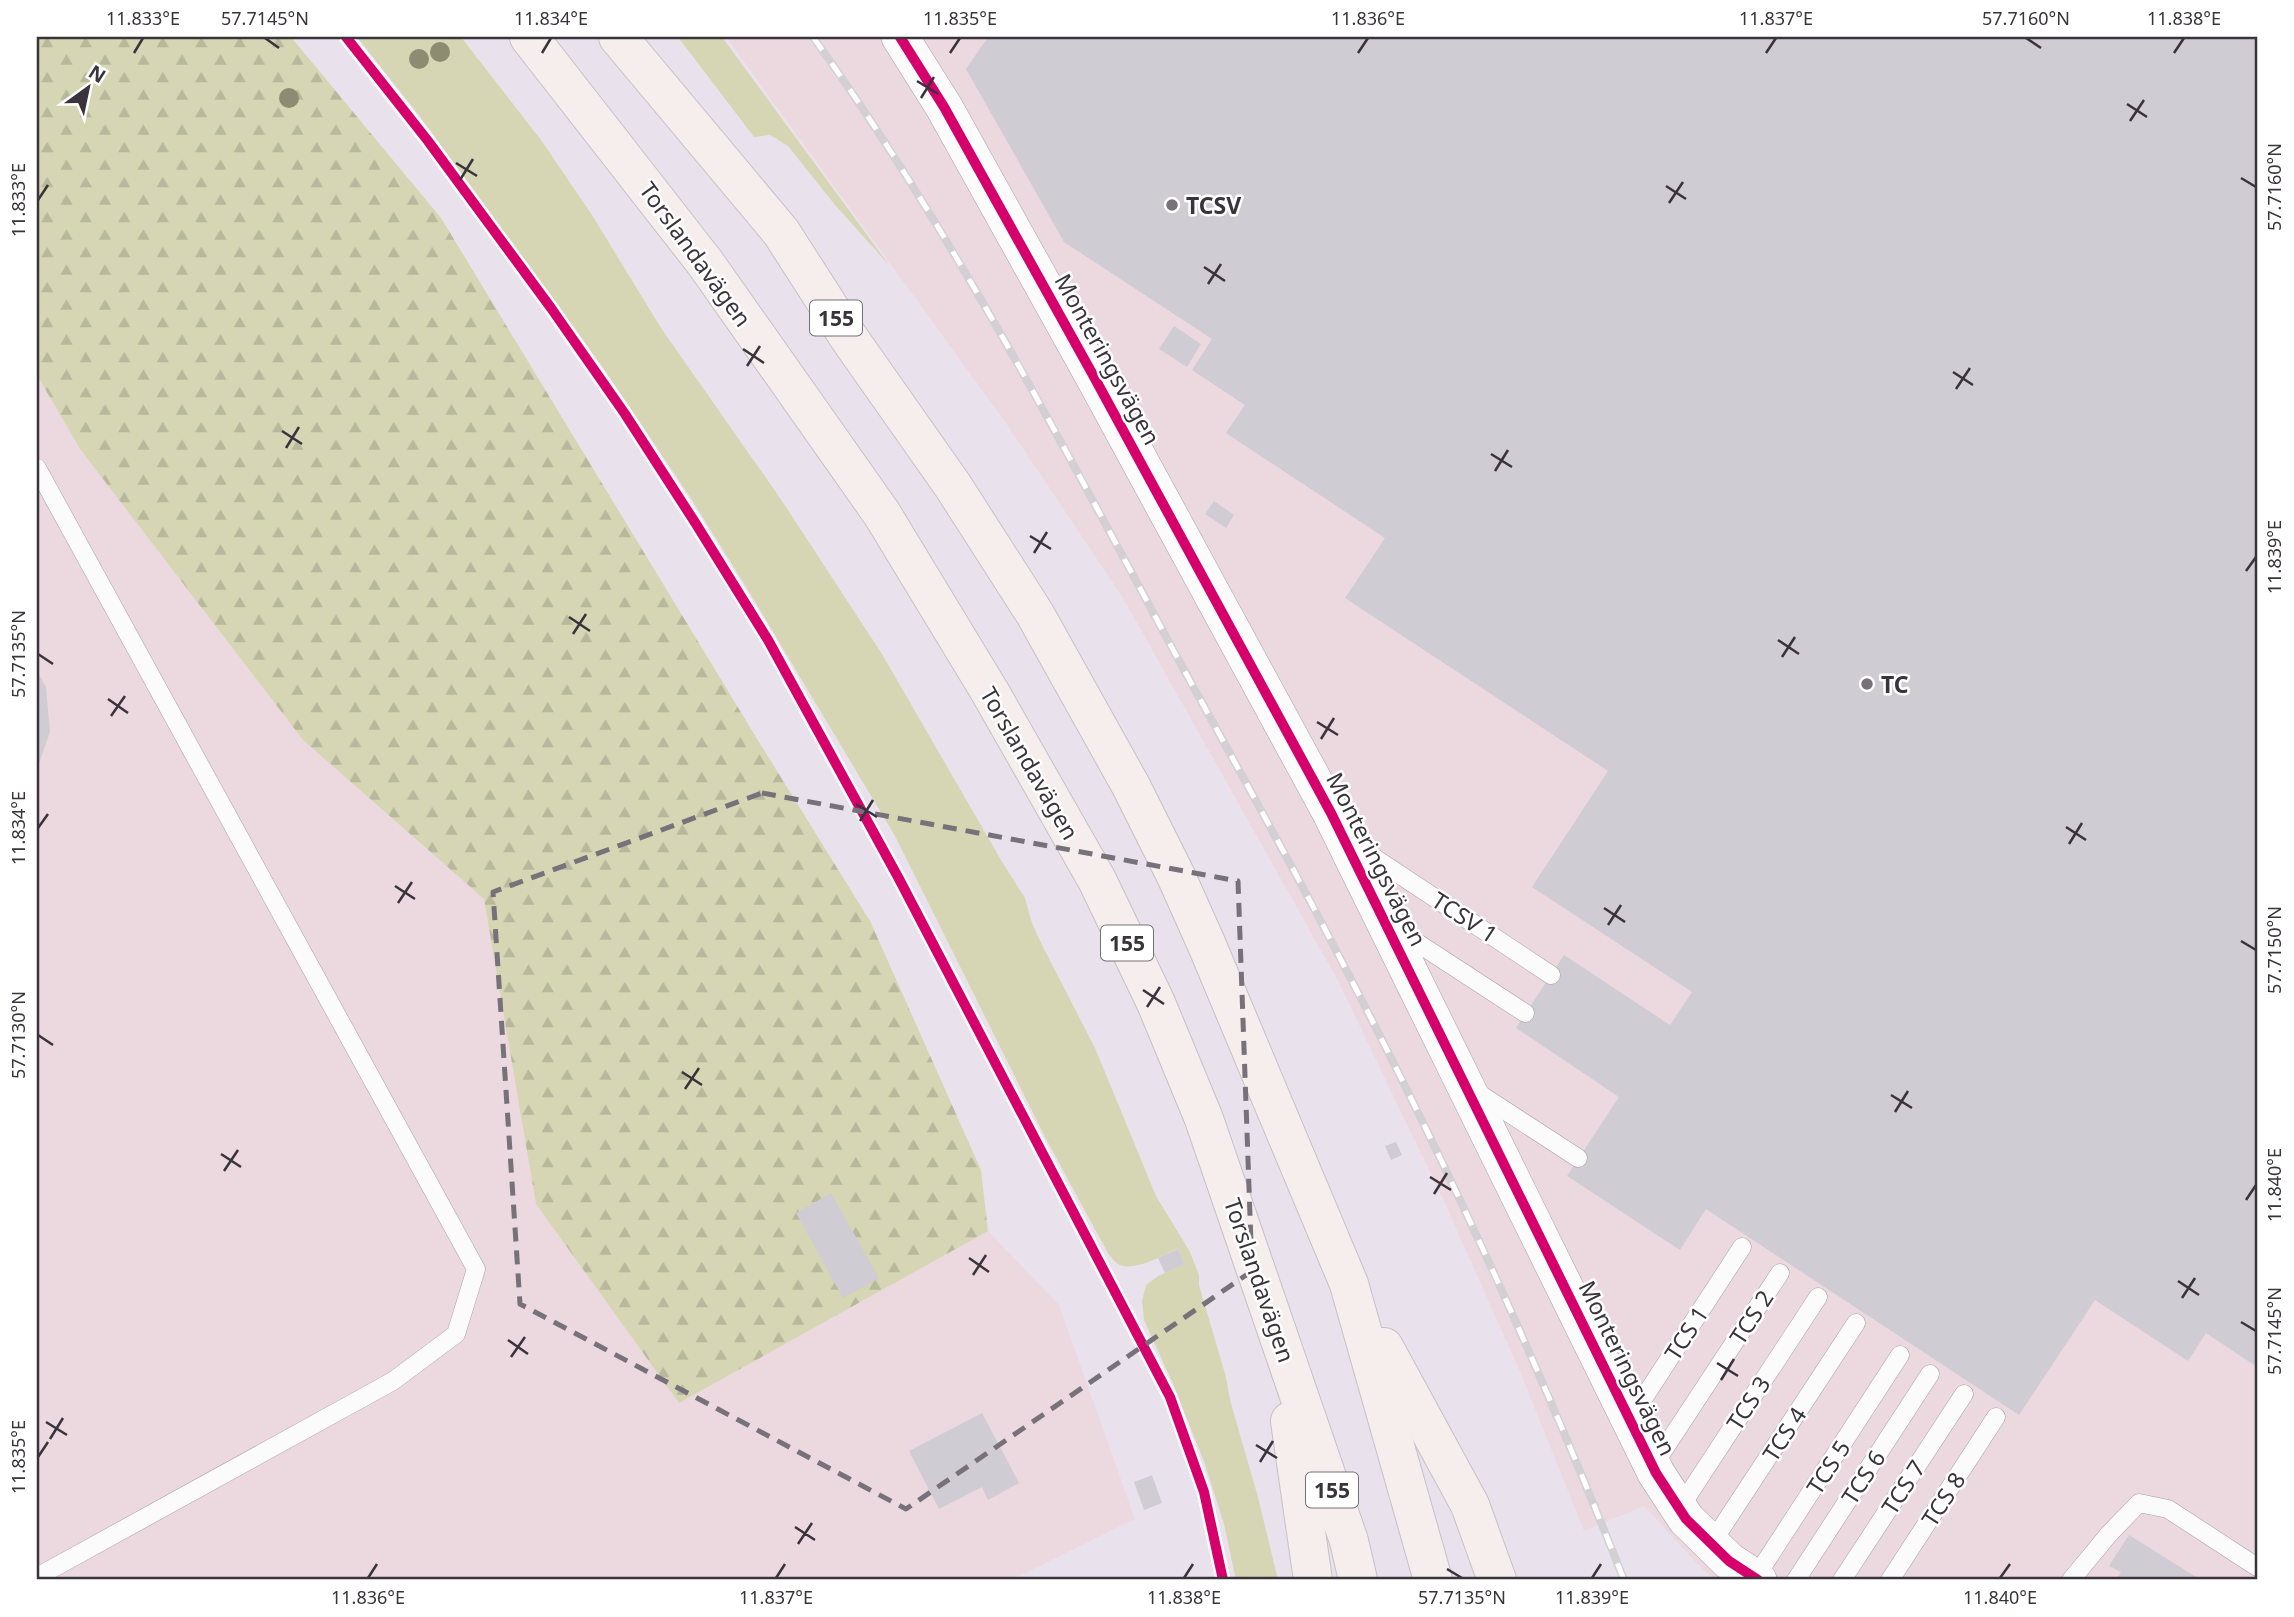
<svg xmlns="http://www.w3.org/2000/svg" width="2294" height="1617" viewBox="0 0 2294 1617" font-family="'Noto Sans',sans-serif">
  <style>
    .industrial { fill: #ebd9df }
    .green { fill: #d6d6b4 }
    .forest { fill: url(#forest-firs) }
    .building { fill: #cfccd4 }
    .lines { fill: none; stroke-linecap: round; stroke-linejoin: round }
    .lane-casing { stroke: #a5a0a7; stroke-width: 19 }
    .street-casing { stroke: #a5a0a7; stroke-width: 38 }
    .primary-casing { stroke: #c4c1c5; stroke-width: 40 }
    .lane { stroke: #fcfbfc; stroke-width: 18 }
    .street { stroke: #fcfbfc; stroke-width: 37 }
    .primary { stroke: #f5eeed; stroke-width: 38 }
    .rail-casing { stroke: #d2d0d3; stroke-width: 8 }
    .rail { stroke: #fff; stroke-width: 5; stroke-dasharray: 16; stroke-linecap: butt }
    .cycleway-casing { stroke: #fff; stroke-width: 15 }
    .cycleway { stroke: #d6006c; stroke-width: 10 }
    .tree { fill: #8d8c72 }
    .marked { fill: none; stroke: #777179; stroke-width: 5; stroke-dasharray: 14 9; stroke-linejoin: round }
    .ticks { fill: none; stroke: #39343b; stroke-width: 2.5 }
    .poi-dot { fill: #777179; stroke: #fff; stroke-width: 2.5 }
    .labels { text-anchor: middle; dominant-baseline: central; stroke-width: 5; stroke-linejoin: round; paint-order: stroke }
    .shield { fill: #fff; stroke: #747176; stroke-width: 2 }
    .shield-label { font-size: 21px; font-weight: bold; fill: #39343b }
    .poi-label { font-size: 23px; font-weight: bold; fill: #39343b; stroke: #fff; text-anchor: start }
    .street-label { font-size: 23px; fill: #39343b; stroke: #fff }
    .neatline { fill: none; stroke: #39343b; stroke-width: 2.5 }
    .ticks-label { font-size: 18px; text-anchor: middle; fill: #39343b }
  </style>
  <defs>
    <pattern id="forest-firs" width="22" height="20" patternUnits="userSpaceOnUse" patternTransform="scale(1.75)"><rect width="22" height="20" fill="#d6d6b4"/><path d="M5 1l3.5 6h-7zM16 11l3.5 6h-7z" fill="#b8b89c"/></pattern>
  </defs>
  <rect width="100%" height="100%" fill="#e9e2ec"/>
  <g class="industrial">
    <polygon points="726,37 2257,37 2257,1580 1718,1580 1705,1572 1644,1506 1584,1531 1521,1374 1443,1199 1337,979 1123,598 1008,426"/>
    <polygon points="37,375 80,449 303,740 484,899 536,1204 679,1403 988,1231 1059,1305 1135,1519 1011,1580 37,1580"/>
  </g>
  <g class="green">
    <path d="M357,37H461L541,140L592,215L661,328L780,498L882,654L1001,860L1025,898L1032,923L1041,943L1095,1048L1156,1196L1190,1252L1199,1275V1285L1226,1377L1230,1400L1258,1497L1278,1580H1236L1224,1524L1205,1464L1173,1384L1144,1320L1142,1301L1146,1285L1158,1276L1185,1264L1178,1249C1163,1255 1140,1269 1123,1266C1117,1265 1113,1259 1109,1255L1045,1137L895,836L748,590L692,500L604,369L418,114Z"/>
    <polygon points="678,37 722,37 889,265 835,205 788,146 770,135 754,137"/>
  </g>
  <polygon class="forest" points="37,37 291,37 441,218 759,742 870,921 981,1170 988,1231 679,1403 536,1204 484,899 303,740 80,449 37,375"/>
  <g class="building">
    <polygon points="988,37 2257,37 2257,1367 2206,1333 2188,1361 2095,1300 2019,1415 1706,1209 1680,1250 1567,1176 1619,1097 1516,1028 1564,955 1670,1025 1692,992 1532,887 1608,771 1345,598 1385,538 1226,433 1245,405 1192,370 1212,339 1064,242 966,69"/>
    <polygon points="1174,326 1201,344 1187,367 1159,349"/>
    <polygon points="1214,501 1234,515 1226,528 1205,514"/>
    <polygon points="37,672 46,687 50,732 37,769"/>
    <polygon points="1396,1142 1402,1155 1391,1160 1385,1146"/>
    <polygon points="831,1193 879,1278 843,1298 796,1213"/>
    <polygon points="1178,1249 1185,1264 1165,1273 1158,1258"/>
    <polygon points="982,1413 1019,1483 988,1500 982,1487 939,1509 909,1451"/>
    <polygon points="1152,1475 1162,1503 1144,1510 1134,1482"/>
    <polygon points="2129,1535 2201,1580 2116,1580 2121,1572 2109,1566"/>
  </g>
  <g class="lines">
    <g class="lane-casing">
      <g id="lane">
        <polyline points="37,468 476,1269 456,1334 393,1381 37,1577"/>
        <polyline points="1355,845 1551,975"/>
        <polyline points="1396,929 1525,1013"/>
        <polyline points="1475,1091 1578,1158"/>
        <polyline points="1630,1419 1742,1247"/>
        <polyline points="1653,1466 1780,1273"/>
        <polyline points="1679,1509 1818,1297"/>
        <polyline points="1711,1544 1856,1323"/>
        <polyline points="1755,1578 1900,1355"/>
        <polyline points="1796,1580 1930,1374"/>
        <polyline points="1842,1580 1964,1394"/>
        <polyline points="1890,1580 1996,1417"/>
        <polyline points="2071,1580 2109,1534 2139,1503 2168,1509 2257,1567"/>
      </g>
    </g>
    <g class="street-casing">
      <polyline id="street" points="900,37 944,107 1093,375 1331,813 1656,1473 1686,1519 1729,1561 1758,1580"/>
    </g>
    <g class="primary-casing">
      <g id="primary">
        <polyline points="529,37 706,264 882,514 990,692 1097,880 1156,1003 1204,1119 1349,1541 1358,1580"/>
        <polyline points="618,37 781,232 849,338 953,486 1035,614 1131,786 1176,876 1206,943 1349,1284 1433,1580"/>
        <polyline points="1384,1347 1470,1505 1497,1580"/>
        <polyline points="1290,1421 1313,1580"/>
      </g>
    </g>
    <use href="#lane" class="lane"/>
    <use href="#street" class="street"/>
    <use href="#primary" class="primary"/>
    <g class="rail-casing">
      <path id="rail" d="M813,37C953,232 1063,446 1177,657C1237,767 1299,877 1356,989C1455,1181 1545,1379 1624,1580"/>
    </g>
    <use href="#rail" class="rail"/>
    <g class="cycleway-casing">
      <g id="cycleway">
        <polyline points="346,37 428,141 551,308 625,414 696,524 768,640 898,877 1170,1397 1204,1492 1223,1580"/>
        <polyline points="900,37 944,107 1093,375 1331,813 1656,1473 1686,1519 1729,1561 1758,1580"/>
      </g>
    </g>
    <use href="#cycleway" class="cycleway"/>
  </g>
  <g class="tree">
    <circle cx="440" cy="52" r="10"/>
    <circle cx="419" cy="59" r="10"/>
    <circle cx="289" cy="98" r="10"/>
  </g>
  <path class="marked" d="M762,793L1238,881L1252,1271L906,1509L520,1304L493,892Z"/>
  <path class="ticks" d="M265,38L279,48M2026,38L2041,48M134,53L143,38M542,53L551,38M950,53L960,38M1358,53L1368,38M1766,53L1776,38M2174,53L2184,38M917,81L938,94M921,98L934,77M2127,104L2147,117M2130,121L2144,100M456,163L477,176M2241,178L2256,187M460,180L473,159M1666,186L1686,199M38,200L48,185M1669,203L1683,182M1204,267L1225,281M1208,284L1221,264M743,349L764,363M747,366L760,346M1953,372L1973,385M1956,389L1970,368M282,431L302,444M286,448L299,427M1491,454L1512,467M1495,471L1508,450M1030,536L1051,549M1034,553L1047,532M2246,571L2256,557M569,617L590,631M573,634L586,614M1778,640L1799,654M38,654L53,664M1782,657L1795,637M108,699L128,713M111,716L125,696M1317,722L1338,735M1321,739L1334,718M856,804L877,817M860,821L873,800M2066,827L2086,840M38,828L48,814M2069,844L2082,823M395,886L415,899M398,903L412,882M1604,908L1625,922M1608,925L1621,905M2241,941L2256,950M1143,990L1164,1004M1147,1007L1160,987M38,1035L53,1045M682,1072L702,1085M685,1089L699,1068M1891,1095L1912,1108M1895,1112L1908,1091M221,1154L241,1167M224,1171L238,1150M1430,1177L1451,1190M1434,1194L1447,1173M2246,1200L2256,1185M969,1258L989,1272M973,1275L986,1255M2178,1281L2199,1295M2182,1298L2195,1278M2241,1322L2256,1331M508,1340L528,1354M511,1357L525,1337M1717,1363L1738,1376M1721,1380L1734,1359M46,1422L67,1435M50,1439L63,1418M1256,1445L1277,1458M38,1457L48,1442M1260,1462L1273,1441M795,1527L815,1540M798,1544L812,1523M1447,1569L1462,1578M368,1578L377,1564M776,1578L785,1564M1184,1578L1193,1564M1592,1578L1601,1564M2000,1578L2010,1564"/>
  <g class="poi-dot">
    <circle cx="1172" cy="205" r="7"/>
    <circle cx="1867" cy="684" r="7"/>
  </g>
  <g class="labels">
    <g class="shield">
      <rect x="810" y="300.5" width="52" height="35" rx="5"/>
      <rect x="1101" y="925.5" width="52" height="35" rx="5"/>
      <rect x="1306" y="1472.5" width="52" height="35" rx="5"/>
    </g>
    <g class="shield-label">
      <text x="836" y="318">155</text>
      <text x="1127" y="943">155</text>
      <text x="1332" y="1490">155</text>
    </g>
    <g class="poi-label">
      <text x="1186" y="205">TCSV</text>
      <text x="1881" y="684">TC</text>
    </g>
    <g class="street-label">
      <text transform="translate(696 254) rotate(54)">Torslandavägen</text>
      <text transform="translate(1108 359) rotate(61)">Monteringsvägen</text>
      <text transform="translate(1030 763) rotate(60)">Torslandavägen</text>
      <text transform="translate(1377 859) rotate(63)">Monteringsvägen</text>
      <text transform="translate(1465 917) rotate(33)">TCSV 1</text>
      <text transform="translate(1260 1280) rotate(71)">Torslandavägen</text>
      <text transform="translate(1751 1317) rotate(-57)">TCS 2</text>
      <text transform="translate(1686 1333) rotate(-57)">TCS 1</text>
      <text transform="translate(1628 1368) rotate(64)">Monteringsvägen</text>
      <text transform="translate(1748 1403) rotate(-57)">TCS 3</text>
      <text transform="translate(1784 1434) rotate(-57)">TCS 4</text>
      <text transform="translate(1828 1467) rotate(-57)">TCS 5</text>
      <text transform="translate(1863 1477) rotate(-57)">TCS 6</text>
      <text transform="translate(1903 1487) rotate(-57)">TCS 7</text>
      <text transform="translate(1943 1499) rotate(-57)">TCS 8</text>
    </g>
  </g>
  <rect width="2294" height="1617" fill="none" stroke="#ffffff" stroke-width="77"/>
  <g transform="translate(88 88) rotate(33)" stroke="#ffffff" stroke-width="5" paint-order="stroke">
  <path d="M0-5L12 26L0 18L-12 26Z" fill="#39343b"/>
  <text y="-10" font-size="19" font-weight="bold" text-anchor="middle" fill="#39343b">N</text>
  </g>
  <rect x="38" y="38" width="2218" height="1540" class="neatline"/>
  <g class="ticks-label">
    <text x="143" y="25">11.833°E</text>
    <text x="265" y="25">57.7145°N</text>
    <text x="551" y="25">11.834°E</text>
    <text x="960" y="25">11.835°E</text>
    <text x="1368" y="25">11.836°E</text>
    <text x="1776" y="25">11.837°E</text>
    <text x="2026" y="25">57.7160°N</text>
    <text x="2184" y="25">11.838°E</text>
    <text transform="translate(2275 187) rotate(-90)" y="6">57.7160°N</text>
    <text transform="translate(19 200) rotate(-90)" y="6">11.833°E</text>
    <text transform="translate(2275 557) rotate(-90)" y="6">11.839°E</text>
    <text transform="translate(19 654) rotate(-90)" y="6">57.7135°N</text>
    <text transform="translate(19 828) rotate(-90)" y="6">11.834°E</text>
    <text transform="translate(2275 950) rotate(-90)" y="6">57.7150°N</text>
    <text transform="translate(19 1035) rotate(-90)" y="6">57.7130°N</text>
    <text transform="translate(2275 1185) rotate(-90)" y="6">11.840°E</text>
    <text transform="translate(2275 1331) rotate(-90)" y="6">57.7145°N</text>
    <text transform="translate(19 1457) rotate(-90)" y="6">11.835°E</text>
    <text x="368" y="1604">11.836°E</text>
    <text x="776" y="1604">11.837°E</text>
    <text x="1184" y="1604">11.838°E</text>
    <text x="1462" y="1604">57.7135°N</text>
    <text x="1592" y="1604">11.839°E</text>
    <text x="2000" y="1604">11.840°E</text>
  </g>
</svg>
